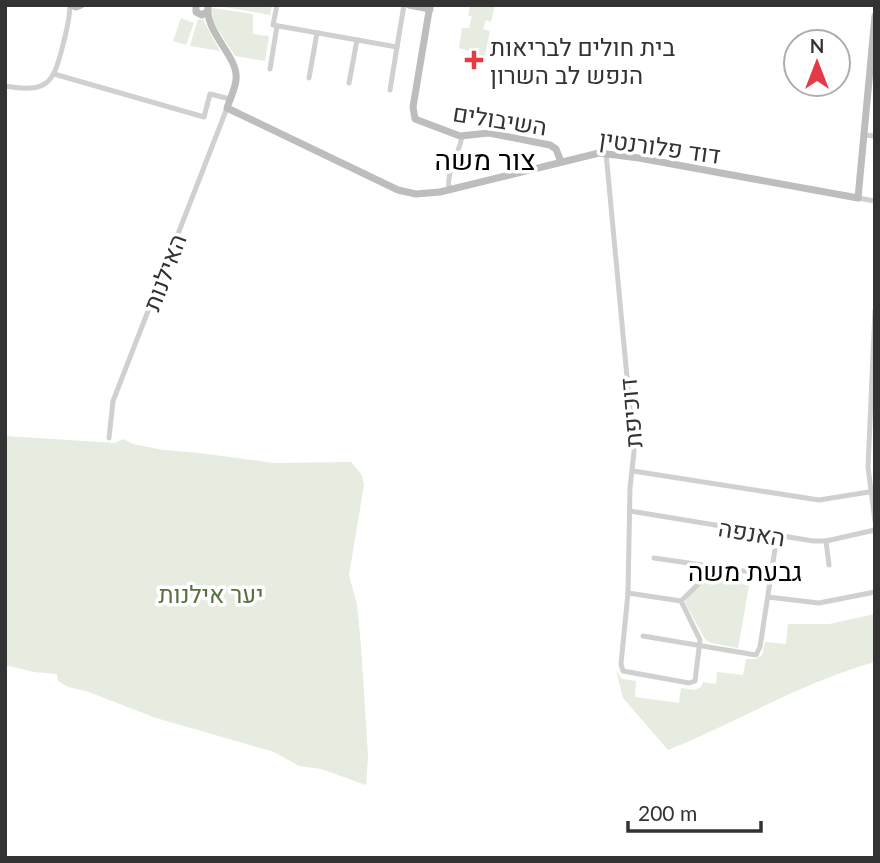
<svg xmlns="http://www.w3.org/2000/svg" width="880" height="863" viewBox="0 0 880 863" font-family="Lato,Heebo,sans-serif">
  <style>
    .green { fill: #e6ecdf }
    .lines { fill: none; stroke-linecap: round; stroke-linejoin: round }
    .street { stroke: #d0d0d0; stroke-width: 5 }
    .secondary { stroke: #bdbdbd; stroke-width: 7 }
    .poi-dot { fill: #e63946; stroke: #fff; stroke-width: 2.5 }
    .labels { text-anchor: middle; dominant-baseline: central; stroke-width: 7; stroke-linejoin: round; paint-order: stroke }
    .poi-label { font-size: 24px; fill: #333; stroke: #fff; text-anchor: start }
    .street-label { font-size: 24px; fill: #333; stroke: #fff }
    .park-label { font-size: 24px; fill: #56703f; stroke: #fff }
    .neighbourhood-label { font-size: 26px; fill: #000; stroke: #fff }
    .quarter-label { font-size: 28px; fill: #000; stroke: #fff }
  </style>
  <rect width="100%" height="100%" fill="#fff"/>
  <g class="green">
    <polygon points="214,5 272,5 270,15"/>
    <polygon points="470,5 495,5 491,22 486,20 483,29 490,31 484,59 473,57 469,51 459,48 462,28 469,28 472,16 468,16"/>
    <polygon points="212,8 253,14 253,34 269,36 265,61 235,56 213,22"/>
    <polygon points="181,18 194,23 186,45 173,41"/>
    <polygon points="198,19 203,20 220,51 190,46"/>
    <polygon points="5,436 115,443 123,439 133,444 163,450 199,453 274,463 351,462 362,475 364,485 349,575 357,605 361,646 368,757 366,785 321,769 299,766 274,752 156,718 86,691 68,687 58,681 57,674 34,672 5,665"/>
    <path d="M723,572L743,575L742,584L749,586L738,648L711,643L705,639L685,603C691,590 710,575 723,572Z"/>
    <path d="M875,614V662C802,682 738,722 668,750L623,698L616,670L622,679L636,681L635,697L679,703L681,688L695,690L701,687L703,682L716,684L717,672L743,675L746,659H756L762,655L765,642L786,644L788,624H829Z"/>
  </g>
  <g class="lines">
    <g class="street">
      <polyline points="277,5 273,25 397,47 404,5"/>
      <polyline points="270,69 277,26"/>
      <polyline points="54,74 204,117 210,94 230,99"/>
      <polyline points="309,78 317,33"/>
      <polyline points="349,83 357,40"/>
      <path d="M5,86C48,93 53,84 63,45C66,32 70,19 70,5"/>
      <polyline points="390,90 397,47"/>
      <polyline points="865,135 875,136"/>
      <polyline points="606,153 634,452 630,488 628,593 621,664 623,671 689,683 695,681 700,640 681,601"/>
      <path d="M449,190C446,169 459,156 462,136"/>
      <polyline points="858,198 875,201"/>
      <polyline points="875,310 868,467 875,521"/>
      <polyline points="109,438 113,401 227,108"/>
      <polyline points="633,471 819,500 869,492"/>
      <polyline points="630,511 813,541 826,541 875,530"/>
      <polyline points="826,541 829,565"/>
      <polyline points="654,558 771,575"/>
      <polyline points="628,593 681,601"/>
      <polyline points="768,597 819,603 875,592"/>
      <polyline points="681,601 715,568"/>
      <polyline points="643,636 756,655 760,647 777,536"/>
    </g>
    <g class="secondary">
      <polyline points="71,5 76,7 81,5"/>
      <polyline points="196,5 196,12 202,15 208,11 208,5"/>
      <polyline points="409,5 430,9"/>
      <polyline points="430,5 413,107 415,119 460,136 489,133 550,145 556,149 561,162"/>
      <path d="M208,11C208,35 239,58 236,80C235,89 230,99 227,108L398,190L416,194L440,192L599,153L639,158L858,198L875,16"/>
    </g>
  </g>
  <path class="poi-dot" d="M470.5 49.5h7v7h7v7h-7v7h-7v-7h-7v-7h7z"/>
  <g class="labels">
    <g class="poi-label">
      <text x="490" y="46">בית חולים לבריאות<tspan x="490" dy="28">הנפש לב השרון</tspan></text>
    </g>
    <g class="street-label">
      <text transform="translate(500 119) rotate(9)">השיבולים</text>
      <text transform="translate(660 146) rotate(8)">דוד פלורנטין</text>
      <text transform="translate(164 272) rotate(-69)">האילנות</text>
      <text transform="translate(630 413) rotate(-95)">דוכיפת</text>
      <text transform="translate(752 532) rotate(9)">האנפה</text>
    </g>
    <g class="park-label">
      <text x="211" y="593">יער אילנות</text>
    </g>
    <g class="neighbourhood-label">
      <text x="745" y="571">גבעת משה</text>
    </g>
    <g class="quarter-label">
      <text x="485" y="159">צור משה</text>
    </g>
  </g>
  <rect width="880" height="863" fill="none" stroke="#333333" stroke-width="14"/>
  <g transform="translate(817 63)"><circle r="33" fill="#ffffff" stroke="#adadad" stroke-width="2"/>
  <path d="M0-5L12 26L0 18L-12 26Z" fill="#e63946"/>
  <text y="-10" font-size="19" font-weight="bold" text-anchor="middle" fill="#333333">N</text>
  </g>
  <path d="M628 821v10h133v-10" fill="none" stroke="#333333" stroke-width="3.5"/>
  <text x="638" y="821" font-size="21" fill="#333333" stroke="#ffffff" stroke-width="5" paint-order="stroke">200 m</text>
</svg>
